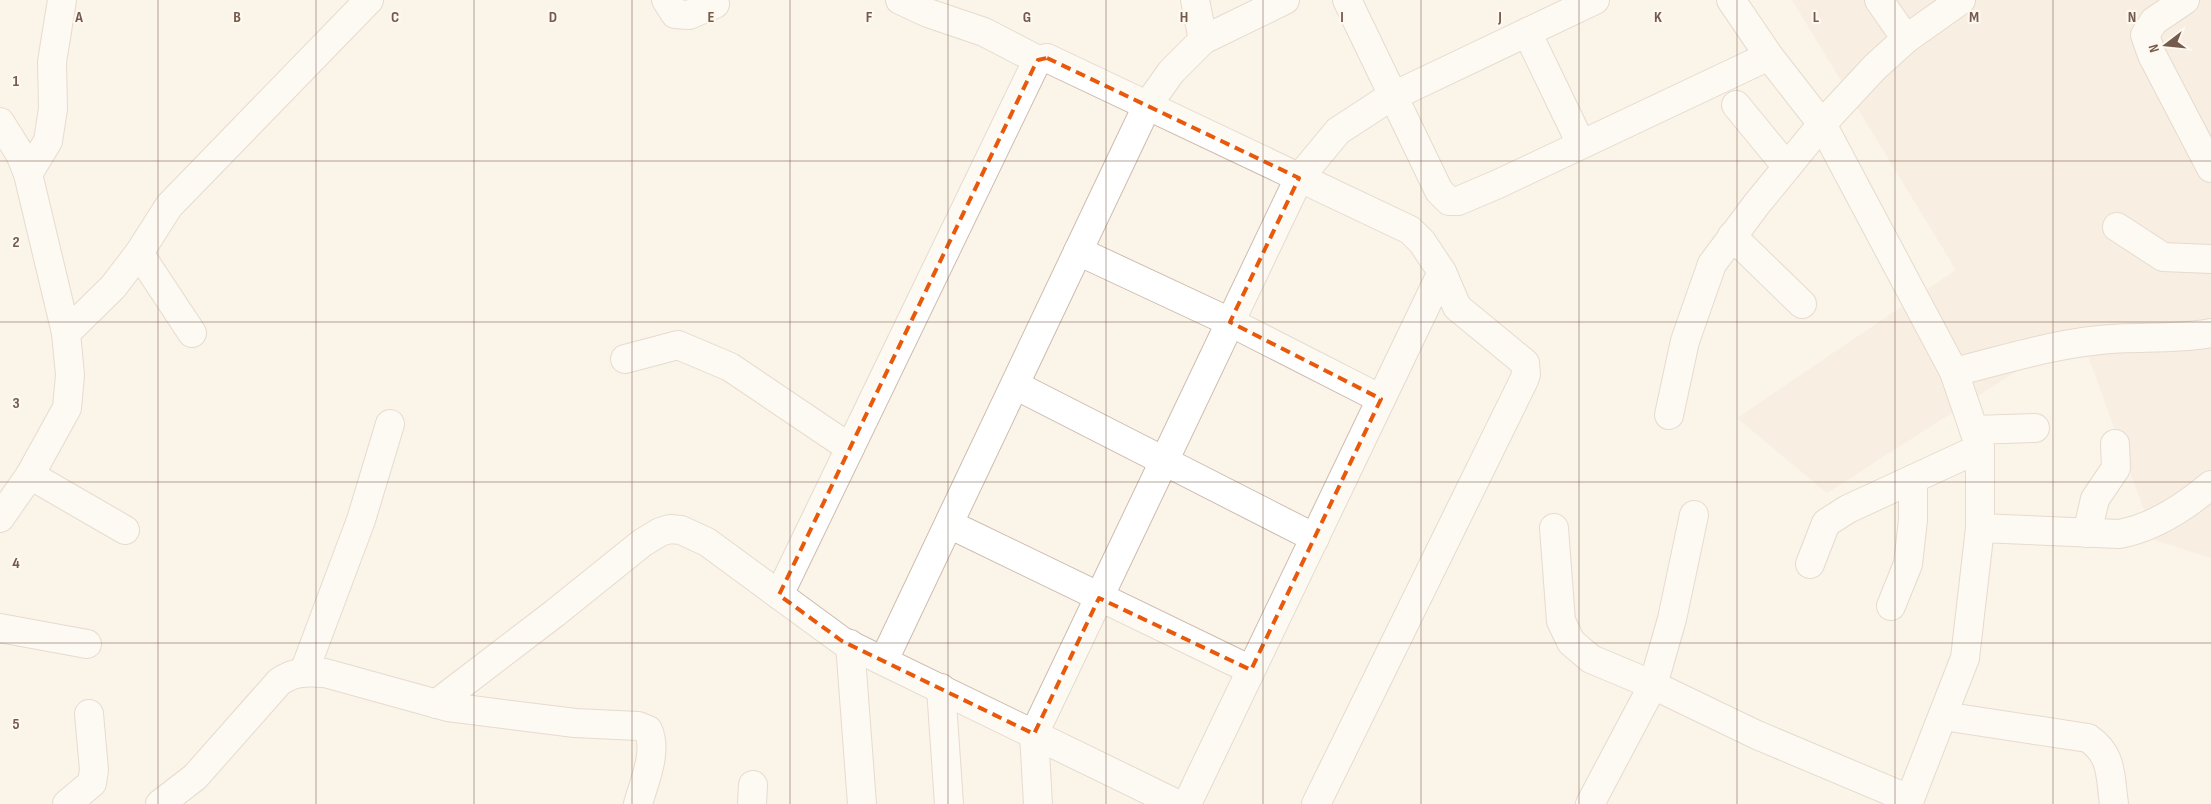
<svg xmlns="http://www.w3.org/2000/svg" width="2211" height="804" viewBox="0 0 2211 804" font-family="'Sofia Sans Condensed',sans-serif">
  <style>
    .residential { fill: #f3e6d8 }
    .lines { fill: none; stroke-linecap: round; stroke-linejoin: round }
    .minor-casing { stroke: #cdbcaf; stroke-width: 30 }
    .minor { stroke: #fff; stroke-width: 28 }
    .marked { fill: none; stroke: #e8590c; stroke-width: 4; stroke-dasharray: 10 6; stroke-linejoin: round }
    .grid { fill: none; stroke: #755b4e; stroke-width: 1; stroke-opacity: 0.55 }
    .grid-label { font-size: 16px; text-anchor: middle; font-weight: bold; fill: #755b4e; stroke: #fef8ef; stroke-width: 4.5; stroke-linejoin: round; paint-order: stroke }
  </style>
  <rect width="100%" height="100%" fill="#fbf4e9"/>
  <polygon class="residential" points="1792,0 2211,0 2211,558 2155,540 2079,331 1827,493 1737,418 1956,270"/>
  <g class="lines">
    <g class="minor-casing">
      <g id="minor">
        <polyline points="666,0 675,14 689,15 715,4"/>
        <polyline points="900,0 928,13 984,32 1038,60"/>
        <polyline points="1195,0 1203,40"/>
        <polyline points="1347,0 1439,191 1449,201 1458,201 1498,184 1769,56"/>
        <polyline points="1731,0 1769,56 1822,124 1954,372 1980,448 1980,528 1965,658 1908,804"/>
        <polyline points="1879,0 1906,39"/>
        <polyline points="2185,0 2154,21 2145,35 2152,55 2211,168"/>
        <polyline points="1527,32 1581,144"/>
        <polyline points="1736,105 1787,167"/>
        <polyline points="0,122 20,154 28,174 66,333"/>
        <polyline points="28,174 48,141 53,109 52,62 62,0"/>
        <polyline points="2117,227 2163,257 2211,259"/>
        <polyline points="1732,236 1802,304"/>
        <polyline points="1078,251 1230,322 1381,399"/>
        <polyline points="139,253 192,333"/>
        <polyline points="625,359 678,345 730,367 850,448"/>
        <path d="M1954,372C2002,360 2050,345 2100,340C2137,336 2174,340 2211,333"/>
        <polyline points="1015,385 1315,538"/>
        <polyline points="1669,415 1685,341 1712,264 1756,205 1822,124 1875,67 1906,39 1961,0"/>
        <polyline points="1974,430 2035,428"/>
        <polyline points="30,475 125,530"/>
        <polyline points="0,518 30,475 67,408 70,375 66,333 113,287 139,253 169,206 369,0"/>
        <polyline points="949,524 1251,670"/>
        <polyline points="1554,528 1561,621 1571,642 1591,659 1653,685 1757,735 1909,799"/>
        <path d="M1980,528L2119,534C2153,528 2185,507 2211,485"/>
        <polyline points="2087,533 2095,499 2116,468 2115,444"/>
        <polyline points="1810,564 1826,523 1848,509 1980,448"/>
        <polyline points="779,595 1034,67 1038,60 1047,58 1410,230 1422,242 1442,272 1457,307 1525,363 1526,374 1524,380 1316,804"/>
        <polyline points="1891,606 1908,564 1913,520 1913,479"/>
        <polyline points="0,628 87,644"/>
        <polyline points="850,644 862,804"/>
        <polyline points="884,660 1147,106 1171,72 1203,40 1285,0"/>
        <polyline points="304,672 361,520 390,424"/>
        <polyline points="941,688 949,804"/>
        <polyline points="436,704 555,613 642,543 660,532 670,529 681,530 707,542 842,641 1177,804"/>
        <path d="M1943,716L2088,738C2113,755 2110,776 2114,804"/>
        <polyline points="67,804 92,783 94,770 89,714"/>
        <path d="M160,804L195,777L279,682C294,671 307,672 325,673L448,707L575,723L638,726L648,730C658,752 644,782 638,804"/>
        <polyline points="752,804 753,785"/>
        <polyline points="1038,804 1034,734 1299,178 1338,131 1387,99 1595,0"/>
        <polyline points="1187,804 1442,272"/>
        <polyline points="1590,804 1653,685 1672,619 1694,515"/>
      </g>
    </g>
    <use href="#minor" class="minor"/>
  </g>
  <path d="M0 0H2211V804H0ZM1047,58L1299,178L1230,322L1381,399L1251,670L1099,598L1034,734L842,641L779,595L1034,67L1038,60Z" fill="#fbf4e9" fill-opacity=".55" fill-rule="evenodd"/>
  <path class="marked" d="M1047,58L1299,178L1230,322L1381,399L1251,670L1099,598L1034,734L842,641L779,595L1034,67L1038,60Z"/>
  <path class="grid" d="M158,0V804M316,0V804M474,0V804M632,0V804M790,0V804M948,0V804M1106,0V804M1263,0V804M1421,0V804M1579,0V804M1737,0V804M1895,0V804M2053,0V804M0,161H2211M0,322H2211M0,482H2211M0,643H2211"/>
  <g class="grid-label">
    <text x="79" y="22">A</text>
    <text x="237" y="22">B</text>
    <text x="395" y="22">C</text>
    <text x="553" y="22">D</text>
    <text x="711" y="22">E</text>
    <text x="869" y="22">F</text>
    <text x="1027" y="22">G</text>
    <text x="1184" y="22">H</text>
    <text x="1342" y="22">I</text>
    <text x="1500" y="22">J</text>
    <text x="1658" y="22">K</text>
    <text x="1816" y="22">L</text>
    <text x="1974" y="22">M</text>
    <text x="2132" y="22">N</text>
    <text x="16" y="86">1</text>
    <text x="16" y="247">2</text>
    <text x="16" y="408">3</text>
    <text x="16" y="568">4</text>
    <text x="16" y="729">5</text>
  </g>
  <g transform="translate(2166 45) rotate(254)" stroke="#fef8ef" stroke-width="4" paint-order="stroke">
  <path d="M0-4L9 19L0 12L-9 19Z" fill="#755b4e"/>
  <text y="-8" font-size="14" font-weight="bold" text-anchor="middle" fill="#755b4e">N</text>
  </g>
</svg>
